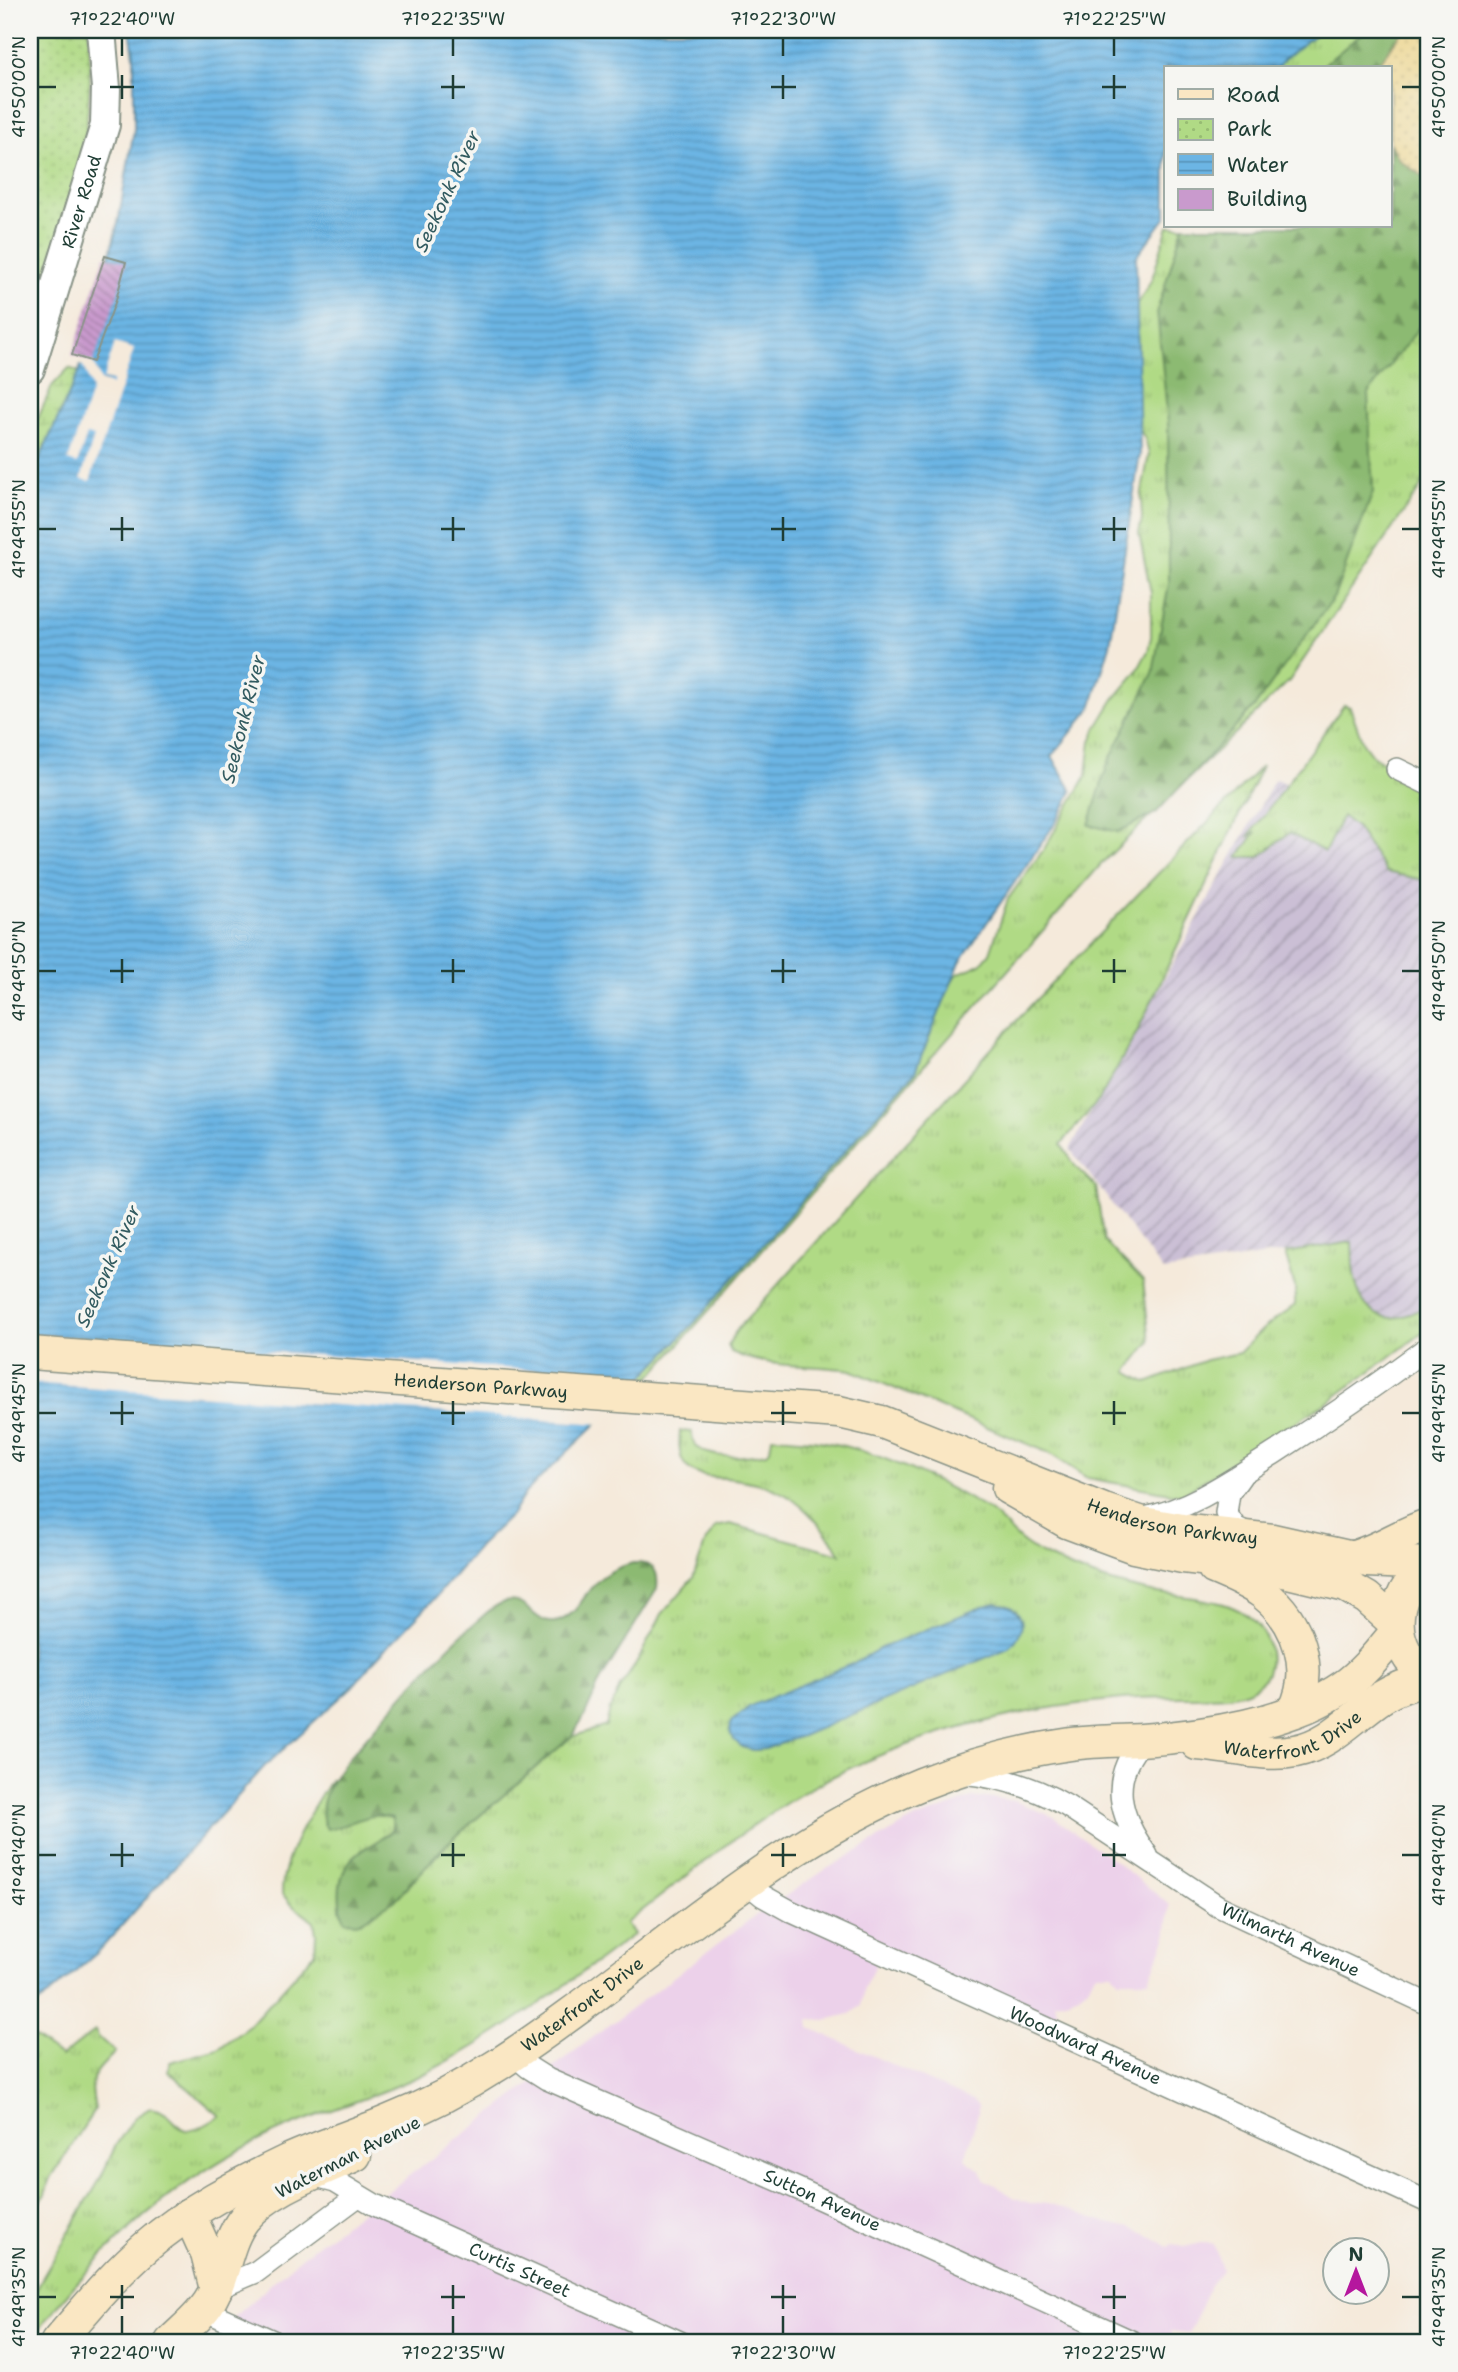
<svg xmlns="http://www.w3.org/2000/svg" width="1458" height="2372" viewBox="0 0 1458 2372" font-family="'Shantell Sans',sans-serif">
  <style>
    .built { fill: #ecd1ea }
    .industrial { fill: url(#industrial-furrows) }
    .grass { fill: url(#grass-tufts); stroke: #688c5c; stroke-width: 2; fill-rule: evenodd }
    .forest { fill: url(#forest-firs); stroke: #567c53; stroke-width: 2 }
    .wetland { fill: url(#wetland-marsh); stroke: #688c5c; stroke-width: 2 }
    .sand { fill: url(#sand-dots); stroke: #868c69; stroke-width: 2 }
    .park { fill: url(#park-dots); stroke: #688c5c; stroke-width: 2 }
    .water { fill: url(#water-rules); stroke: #46798c; stroke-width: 2 }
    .pier { fill: #f5eadb }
    .building { fill: url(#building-back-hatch) }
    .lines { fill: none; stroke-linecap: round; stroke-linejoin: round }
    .minor-casing { stroke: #8a9488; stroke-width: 24 }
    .tertiary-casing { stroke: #8a9488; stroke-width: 32 }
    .secondary-casing { stroke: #8a9488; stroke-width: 35 }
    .minor { stroke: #fff; stroke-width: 21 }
    .tertiary { stroke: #fff; stroke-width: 28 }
    .secondary { stroke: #fae7c3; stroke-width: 32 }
    .ticks { fill: none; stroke: #1f3d34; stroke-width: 2.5 }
    .labels { text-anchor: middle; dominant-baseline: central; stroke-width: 7; stroke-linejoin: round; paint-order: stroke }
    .street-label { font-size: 18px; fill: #1f3d34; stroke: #f6f6f2 }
    .water-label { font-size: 19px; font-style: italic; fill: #325b60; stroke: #f6f6f2 }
    .neatline { fill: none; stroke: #1f3d34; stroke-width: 2.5 }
    .ticks-label { font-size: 18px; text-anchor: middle; fill: #1f3d34 }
  </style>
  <defs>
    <pattern id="industrial-furrows" width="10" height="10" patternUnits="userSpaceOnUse" patternTransform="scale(1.75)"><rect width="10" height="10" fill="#cbbfd5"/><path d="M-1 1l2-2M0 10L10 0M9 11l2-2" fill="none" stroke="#a49cae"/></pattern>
    <pattern id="grass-tufts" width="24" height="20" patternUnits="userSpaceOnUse" patternTransform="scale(1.75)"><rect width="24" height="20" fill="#b0da85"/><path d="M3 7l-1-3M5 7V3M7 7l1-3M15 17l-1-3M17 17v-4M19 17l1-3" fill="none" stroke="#97bc73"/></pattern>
    <pattern id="forest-firs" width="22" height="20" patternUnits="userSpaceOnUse" patternTransform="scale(1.75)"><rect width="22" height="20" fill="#8cba72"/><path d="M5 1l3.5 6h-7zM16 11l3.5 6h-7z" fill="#72985e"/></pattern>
    <pattern id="wetland-marsh" width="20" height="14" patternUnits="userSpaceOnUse" patternTransform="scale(1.75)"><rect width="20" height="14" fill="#b0da85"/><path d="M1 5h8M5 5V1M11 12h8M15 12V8" fill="none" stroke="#97bc73"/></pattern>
    <pattern id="sand-dots" width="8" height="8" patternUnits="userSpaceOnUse" patternTransform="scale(1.75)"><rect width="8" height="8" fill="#eeda9e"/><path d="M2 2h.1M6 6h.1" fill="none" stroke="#ccbc89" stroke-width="1.8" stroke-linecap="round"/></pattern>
    <pattern id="park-dots" width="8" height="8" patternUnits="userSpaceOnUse" patternTransform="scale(1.75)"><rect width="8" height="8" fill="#b0da85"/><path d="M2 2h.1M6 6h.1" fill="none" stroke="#97bc73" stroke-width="1.8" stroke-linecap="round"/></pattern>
    <pattern id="water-rules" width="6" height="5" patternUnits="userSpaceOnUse" patternTransform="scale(1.75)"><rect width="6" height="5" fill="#6cb5e4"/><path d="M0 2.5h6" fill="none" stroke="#5894ba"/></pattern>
    <pattern id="building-back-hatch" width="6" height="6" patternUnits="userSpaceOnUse" patternTransform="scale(1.75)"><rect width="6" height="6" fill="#c99acd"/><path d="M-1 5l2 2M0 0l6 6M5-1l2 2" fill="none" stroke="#a37fa7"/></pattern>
  </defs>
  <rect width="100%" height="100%" fill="#f6f6f2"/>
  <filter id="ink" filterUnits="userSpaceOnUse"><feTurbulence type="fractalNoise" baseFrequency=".0143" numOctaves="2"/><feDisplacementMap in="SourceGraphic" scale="14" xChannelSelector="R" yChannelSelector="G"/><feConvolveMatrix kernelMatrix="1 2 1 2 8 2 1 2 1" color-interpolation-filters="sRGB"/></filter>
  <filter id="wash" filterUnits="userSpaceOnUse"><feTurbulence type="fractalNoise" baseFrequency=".00686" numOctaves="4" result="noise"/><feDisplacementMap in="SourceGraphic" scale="28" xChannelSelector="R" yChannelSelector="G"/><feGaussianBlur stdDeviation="1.57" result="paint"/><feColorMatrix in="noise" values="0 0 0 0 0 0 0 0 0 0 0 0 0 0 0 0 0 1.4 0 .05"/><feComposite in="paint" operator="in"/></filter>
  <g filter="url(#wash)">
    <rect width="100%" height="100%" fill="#f5eadb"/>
    <polygon class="built" points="972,1798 995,1798 1014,1801 1052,1816 1111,1858 1170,1905 1166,1938 1149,1980 1119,1980 1112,1973 1095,1973 1088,1987 1079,1994 1069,1999 1055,2002 1061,2026 879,1958 864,1988 861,2006 850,2014 826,2020 809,2019 810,2028 972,2100 978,2105 978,2113 965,2159 981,2171 985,2181 996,2185 1013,2197 1030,2203 1049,2203 1108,2223 1131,2228 1155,2238 1168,2247 1172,2245 1184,2247 1206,2242 1214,2244 1222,2270 1210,2285 1189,2333 1170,2331 1174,2342 267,2342 226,2324 302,2256 752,1918 825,1870 908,1822"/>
    <polygon class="industrial" points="1275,779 1428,838 1428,1304 1406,1317 1391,1319 1378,1317 1365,1304 1358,1290 1354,1274 1352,1242 1163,1271 1070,1149"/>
    <g class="grass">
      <polygon points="1298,30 1428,30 1428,476 1289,681 1104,861 647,1381 623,1377 949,983 959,973 981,964 990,953 1008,899 1044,849 1087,775 1091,741 1097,727 1114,699 1136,673 1148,651 1151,637 1151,593 1139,533 1142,519 1141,497 1149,454 1145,439 1133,417 1124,328 1152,279 1168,226 1390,226 1390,68 1258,68"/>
      <polygon points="1344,705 1350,707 1363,743 1372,755 1428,792 1428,881 1386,872 1357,828 1342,816 1325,852 1289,833 1259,857 1238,857 1256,832 1248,837"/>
      <path d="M1262,766L1137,1032L1099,1100L1061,1144L1076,1167L1096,1187L1104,1241L1143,1281L1150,1342L1127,1372L1147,1383L1206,1360L1239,1353L1263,1329L1295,1305V1287L1285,1253L1352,1242C1353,1258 1352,1275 1358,1290C1371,1326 1402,1323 1428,1304V1329L1331,1400L1181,1495L1087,1478L1049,1453L851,1370C811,1364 770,1369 731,1352L728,1345L736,1331L1031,1005Z"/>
      <path d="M680,1431L692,1432C690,1463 746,1457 766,1453L770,1450L772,1437C789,1438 807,1439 825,1442C881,1452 936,1479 985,1508C1000,1517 1008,1530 1020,1540C1029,1548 1041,1554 1052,1559C1082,1574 1114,1584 1147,1591C1186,1600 1245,1594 1265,1637C1270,1649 1272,1660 1267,1673C1259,1689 1245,1693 1228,1696C1193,1698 1158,1696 1123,1699C1013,1708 885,1741 791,1800C733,1837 680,1882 626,1923L634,1934C567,1984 501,2035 426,2073C381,2095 333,2108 288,2127C180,2172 98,2248 30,2342V2303L40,2282L99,2181L116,2145L134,2118L150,2108C187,2114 169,2150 220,2116L168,2071L170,2062L218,2049L249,2026L315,1953L316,1934L314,1921L294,1907L282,1894C282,1854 311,1812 331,1779L324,1801L360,1819L377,1814L392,1818L393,1829C382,1841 367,1845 356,1855C340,1869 339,1890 340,1909L394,1901L447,1844L571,1737L606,1726L610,1709L620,1687L636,1664L662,1614L693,1578L706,1541L716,1527L730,1524L841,1554C826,1532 809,1509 786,1495C771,1486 751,1481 734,1479C719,1477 699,1479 687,1467C678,1458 679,1444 680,1431ZM996,1603L1006,1605L1016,1610L856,1712L765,1749L753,1750L742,1747L854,1663L881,1648Z"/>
      <path d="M95,2031L98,2037L115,2052C93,2076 88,2075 95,2109L49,2181L45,2194L30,2215V2034L61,2057Z"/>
    </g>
    <g class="forest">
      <polygon points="1366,30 1428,30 1428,316 1368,394 1373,492 1334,597 1256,705 1156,813 1118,832 1089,825 1108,763 1153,673 1169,583 1168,422 1157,311 1183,226 1390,226 1390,68 1320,68"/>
      <path d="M633,1563C653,1563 659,1568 657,1589L600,1681L585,1715L571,1737L447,1844L394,1901L360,1922L345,1921C336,1899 337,1870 357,1854C369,1844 383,1841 393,1829L392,1818C366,1810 353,1826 327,1829C314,1808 331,1780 344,1763C387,1716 427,1663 476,1622C484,1615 493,1606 502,1603C528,1593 534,1629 559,1621C577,1614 581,1600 592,1587C602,1574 618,1567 633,1563Z"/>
    </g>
    <polygon class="wetland" points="69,368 79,372 30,479 30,437 52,386"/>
    <polygon class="sand" points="1404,30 1428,30 1428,180 1399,160 1390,142 1390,68 1379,68 1381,60"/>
    <polygon class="park" points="30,30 89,30 90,82 85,147 30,332"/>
    <g class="water">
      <polygon points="130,30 1321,30 1284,59 1277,68 1166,68 1166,217 1136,257 1140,454 1110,645 1091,708 1052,756 1072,791 1058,819 960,962 915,1072 693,1324 626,1395 526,1492 512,1514 479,1546 434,1599 373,1662 353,1686 264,1767 98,1952 30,2011 30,480 79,372 118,223 134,129 134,55"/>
      <path d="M996,1603C1026,1607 1029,1629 1009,1648L802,1736L765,1749L753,1750L742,1747L734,1740L730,1730L731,1722L750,1706L854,1663L881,1648L984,1606Z"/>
    </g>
    <g class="pier">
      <polygon points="115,343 134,349 90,481 81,479 94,437 87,435 77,464 68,461 92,389 83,366 78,364 80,358 93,362 101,381 112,385 112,381 103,379"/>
      <polygon points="30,1335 647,1378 602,1424 30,1383"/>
    </g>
    <g id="blocks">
      <polygon class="building" points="105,256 126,262 116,300 93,362 72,355"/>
    </g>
  </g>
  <g filter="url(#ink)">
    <use href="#blocks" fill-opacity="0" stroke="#8a9488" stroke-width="2"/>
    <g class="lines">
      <g class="minor-casing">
        <g id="minor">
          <polyline points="1397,769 1428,784"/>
          <polyline points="1241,1476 1229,1493 1226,1513 1235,1527 1251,1535"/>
          <path d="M1144,1518C1191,1509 1233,1479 1273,1454C1326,1420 1377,1385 1428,1347"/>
          <path d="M1143,1740C1108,1779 1119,1816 1147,1855"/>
          <path id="s1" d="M963,1773C1000,1777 1035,1787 1067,1806L1218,1906L1428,2004"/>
          <path id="s2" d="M747,1883L763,1896L790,1911L1428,2202"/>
          <path id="s3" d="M513,2054L528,2067L547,2079L805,2192L1133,2342"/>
          <path id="s4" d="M312,2175L335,2181L375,2205L680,2342"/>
          <polyline points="216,2289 256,2272 358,2196"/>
          <polyline points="204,2310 275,2342"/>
        </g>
      </g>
      <g class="tertiary-casing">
        <g id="tertiary">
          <path id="s5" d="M30,369L105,125L106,88L101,30"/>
        </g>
      </g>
      <g class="secondary-casing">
        <g id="secondary">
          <path id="s6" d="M30,1353L839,1412L882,1422L1104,1510L1143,1523L1188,1531L1273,1540L1367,1561L1428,1564"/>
          <polyline points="1008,1488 1067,1522 1134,1547 1183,1557 1263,1566 1346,1586 1367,1598 1397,1625"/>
          <path d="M1353,1557C1380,1550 1402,1533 1428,1525"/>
          <path d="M1214,1568C1231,1575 1248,1582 1263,1593C1299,1621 1315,1670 1294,1711"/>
          <path d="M1428,1568C1387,1594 1388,1650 1428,1676"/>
          <path id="s7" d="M1197,1744C1227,1746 1266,1757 1295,1751C1331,1744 1353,1716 1382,1697C1396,1688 1412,1683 1428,1680"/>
          <polyline points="189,2214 207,2254 216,2289"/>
          <path id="s8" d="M57,2342C86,2309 114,2274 147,2246C188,2210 239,2184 287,2161C320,2146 355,2135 389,2121C427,2106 465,2086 499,2064C640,1972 763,1848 921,1784C969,1765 1020,1751 1071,1744C1095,1741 1118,1741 1141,1740C1204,1736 1291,1723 1343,1687C1365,1672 1381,1650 1397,1631"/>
          <path d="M171,2342C184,2329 202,2315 211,2299C225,2274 226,2242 244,2219C268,2189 320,2171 355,2155"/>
        </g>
      </g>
      <use href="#minor" class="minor"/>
      <use href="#tertiary" class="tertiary"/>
      <use href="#secondary" class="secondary"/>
    </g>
  </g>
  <path class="ticks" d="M122,38V56M453,38V56M783,38V56M1114,38V56M122,75V99M453,75V99M783,75V99M1114,75V99M38,87H56M110,87H134M441,87H465M771,87H796M1102,87H1126M1402,87H1420M122,517V541M453,517V541M783,517V541M1114,517V541M38,529H56M110,529H134M441,529H465M771,529H796M1102,529H1126M1402,529H1420M122,959V983M453,959V983M783,959V983M1114,959V983M38,971H56M110,971H134M441,971H465M771,971H796M1102,971H1126M1402,971H1420M122,1401V1425M453,1401V1425M783,1401V1425M1114,1401V1425M38,1413H56M110,1413H134M441,1413H465M771,1413H796M1102,1413H1126M1402,1413H1420M122,1843V1867M453,1843V1867M783,1843V1867M1114,1843V1867M38,1855H56M110,1855H134M441,1855H465M771,1855H796M1102,1855H1126M1402,1855H1420M122,2285V2309M453,2285V2309M783,2285V2309M1114,2285V2309M38,2297H56M110,2297H134M441,2297H465M771,2297H796M1102,2297H1126M1402,2297H1420M122,2316V2334M453,2316V2334M783,2316V2334M1114,2316V2334"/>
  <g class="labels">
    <g class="street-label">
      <text stroke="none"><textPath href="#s5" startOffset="175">River Road</textPath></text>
      <text stroke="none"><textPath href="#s6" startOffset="452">Henderson Parkway</textPath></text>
      <text stroke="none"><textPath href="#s6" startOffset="1164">Henderson Parkway</textPath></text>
      <text stroke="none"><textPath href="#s7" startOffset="100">Waterfront Drive</textPath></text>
      <text stroke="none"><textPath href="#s1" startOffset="371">Wilmarth Avenue</textPath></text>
      <text stroke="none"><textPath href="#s8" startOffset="632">Waterfront Drive</textPath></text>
      <text stroke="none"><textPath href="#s2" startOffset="376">Woodward Avenue</textPath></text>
      <text transform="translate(348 2157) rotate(-27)">Waterman Avenue</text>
      <text stroke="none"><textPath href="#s3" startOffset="343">Sutton Avenue</textPath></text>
      <text stroke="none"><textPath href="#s4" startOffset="229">Curtis Street</textPath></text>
    </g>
    <g class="water-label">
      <text transform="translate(447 191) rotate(-65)">Seekonk River</text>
      <text transform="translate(243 719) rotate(-76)">Seekonk River</text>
      <text transform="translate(108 1266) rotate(-66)">Seekonk River</text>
    </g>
  </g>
  <rect width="1458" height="2372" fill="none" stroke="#f6f6f2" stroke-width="77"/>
  <rect x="1164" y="66" width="228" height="161" fill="#f6f6f2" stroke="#a0aca6" stroke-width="2"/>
  <rect x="1178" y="89" width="35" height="10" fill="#fae7c3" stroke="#a0aca6" stroke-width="2"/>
  <text x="1227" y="102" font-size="21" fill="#1f3d34">Road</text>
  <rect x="1178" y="119" width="35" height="21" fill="url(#park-dots)" stroke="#a0aca6" stroke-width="2"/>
  <text x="1227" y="136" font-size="21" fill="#1f3d34">Park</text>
  <rect x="1178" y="154" width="35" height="21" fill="url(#water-rules)" stroke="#a0aca6" stroke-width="2"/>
  <text x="1227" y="172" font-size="21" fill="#1f3d34">Water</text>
  <rect x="1178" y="189" width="35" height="21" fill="#c99acd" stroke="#a0aca6" stroke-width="2"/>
  <text x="1227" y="206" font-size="21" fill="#1f3d34">Building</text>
  <g transform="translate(1356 2271)"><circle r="33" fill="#f6f6f2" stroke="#a0aca6" stroke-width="2"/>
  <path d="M0-5L12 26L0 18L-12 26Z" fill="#b5179e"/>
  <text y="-10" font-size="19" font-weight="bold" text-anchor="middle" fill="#1f3d34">N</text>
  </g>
  <rect x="38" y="38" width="1382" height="2296" class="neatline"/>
  <g class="ticks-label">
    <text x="122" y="25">71°22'40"W</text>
    <text x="453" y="25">71°22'35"W</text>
    <text x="783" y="25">71°22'30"W</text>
    <text x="1114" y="25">71°22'25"W</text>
    <text transform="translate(19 87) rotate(-90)" y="6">41°50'00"N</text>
    <text transform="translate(1439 87) rotate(-90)" y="6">41°50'00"N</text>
    <text transform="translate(19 529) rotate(-90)" y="6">41°49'55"N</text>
    <text transform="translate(1439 529) rotate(-90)" y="6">41°49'55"N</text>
    <text transform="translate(19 971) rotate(-90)" y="6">41°49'50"N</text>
    <text transform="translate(1439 971) rotate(-90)" y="6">41°49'50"N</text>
    <text transform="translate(19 1413) rotate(-90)" y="6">41°49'45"N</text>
    <text transform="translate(1439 1413) rotate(-90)" y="6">41°49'45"N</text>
    <text transform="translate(19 1855) rotate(-90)" y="6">41°49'40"N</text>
    <text transform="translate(1439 1855) rotate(-90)" y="6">41°49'40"N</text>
    <text transform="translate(19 2297) rotate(-90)" y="6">41°49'35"N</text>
    <text transform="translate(1439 2297) rotate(-90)" y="6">41°49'35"N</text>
    <text x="122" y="2359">71°22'40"W</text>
    <text x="453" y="2359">71°22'35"W</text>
    <text x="783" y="2359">71°22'30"W</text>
    <text x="1114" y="2359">71°22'25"W</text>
  </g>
</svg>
